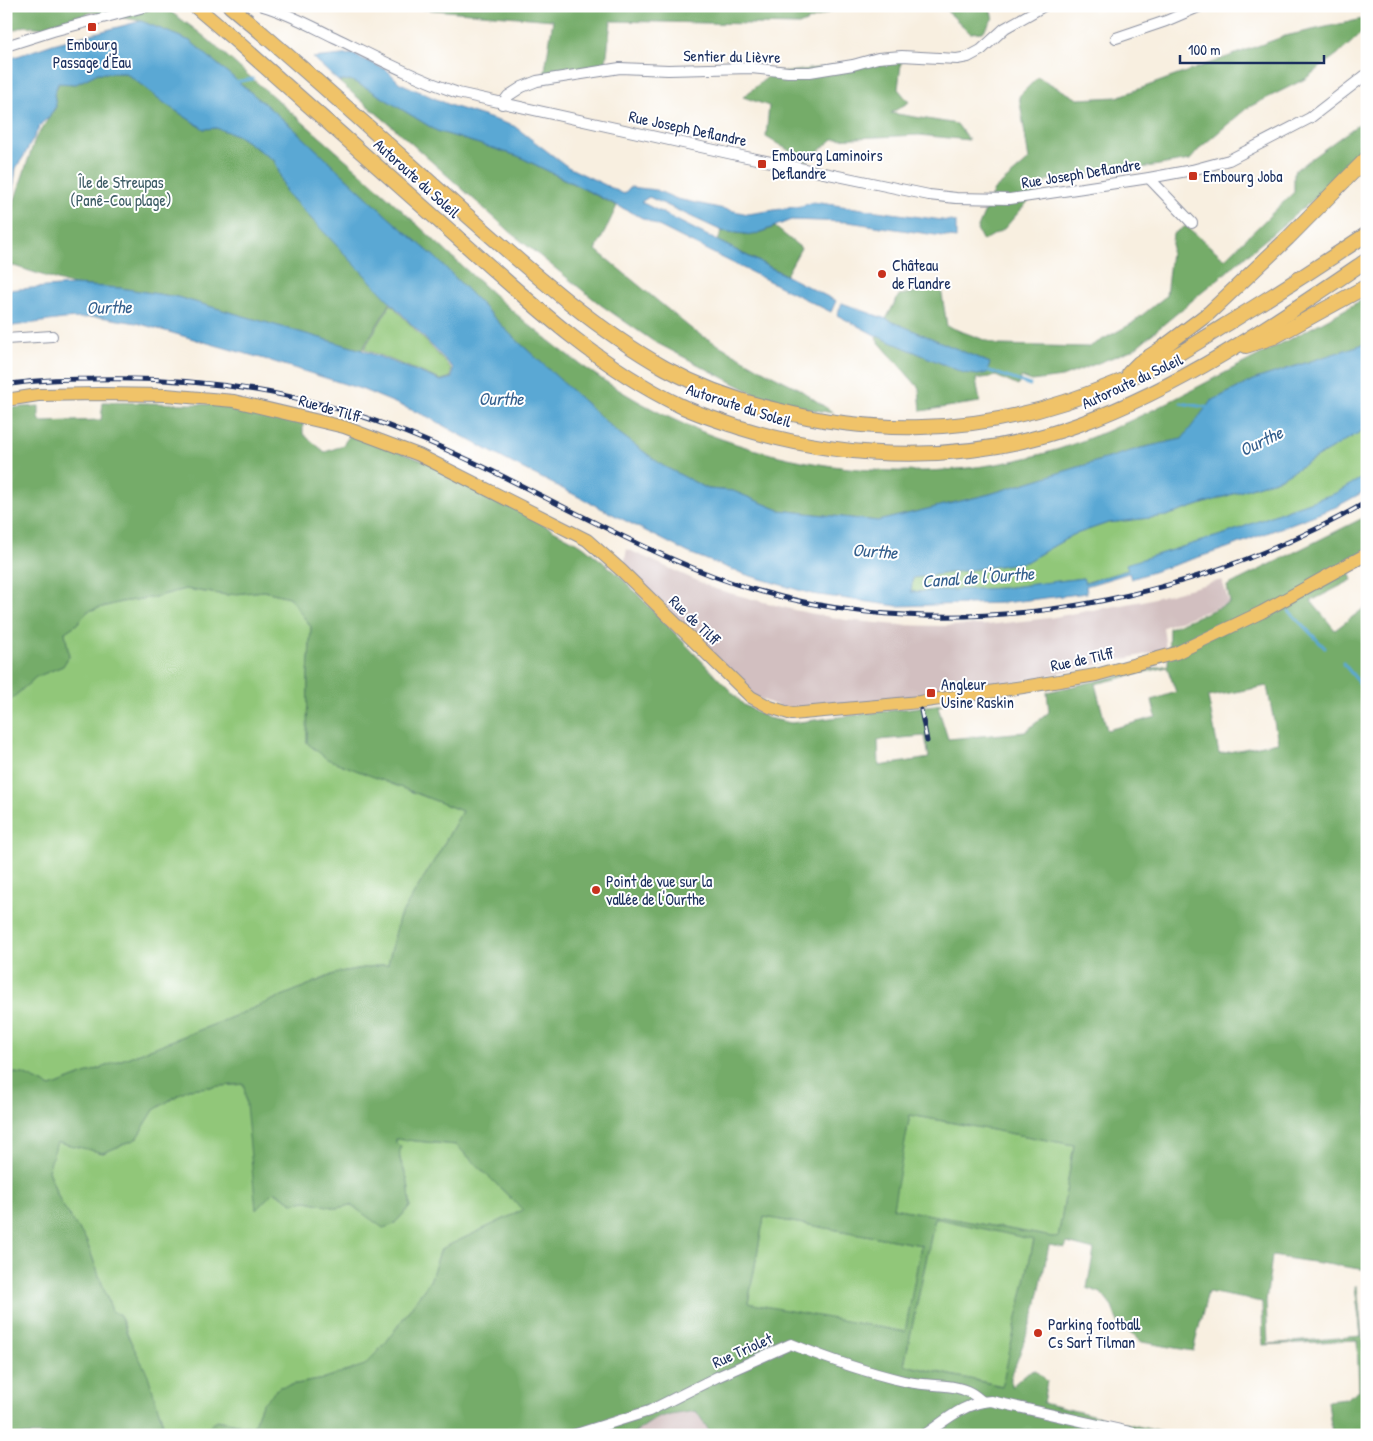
<svg xmlns="http://www.w3.org/2000/svg" width="1373" height="1441" viewBox="0 0 1373 1441" font-family="'Patrick Hand',sans-serif">
  <style>
    .industrial { fill: #d2bfc0 }
    .green { fill: #91c779; stroke: #567b6c }
    .forest { fill: #74ac69; stroke: #486e64; fill-rule: evenodd }
    .water { fill: #5aa8d4; stroke: #3a6c99 }
    .lines { fill: none; stroke-linecap: round; stroke-linejoin: round }
    .stream { stroke: #5aa8d4; stroke-width: 3 }
    .minor-casing { stroke: #8a8f9f; stroke-width: 12 }
    .major-casing { stroke: #8a8f9f; stroke-width: 14 }
    .highway-casing { stroke: #8a8f9f; stroke-width: 16 }
    .minor { stroke: #fff; stroke-width: 10 }
    .major { stroke: #f0c369; stroke-width: 12 }
    .highway { stroke: #f0c369; stroke-width: 14 }
    .rail-casing { stroke: #1b2f5e; stroke-width: 5 }
    .rail { stroke: #fff; stroke-width: 3; stroke-dasharray: 9; stroke-linecap: butt }
    .poi-dot { fill: #c8321e; stroke: #fff; stroke-width: 2 }
    .labels { text-anchor: middle; dominant-baseline: central; stroke-width: 4; stroke-linejoin: round; paint-order: stroke }
    .poi-label { font-size: 16px; fill: #1b2f5e; stroke: #fff; text-anchor: start }
    .street-label { font-size: 16px; fill: #1b2f5e; stroke: #fff }
    .park-label { font-size: 16px; fill: #3e5d66; stroke: #fff }
    .water-label { font-size: 18px; font-style: italic; fill: #345f8d; stroke: #fff }
  </style>
  <rect width="100%" height="100%" fill="#fff"/>
  <filter id="ink" filterUnits="userSpaceOnUse"><feTurbulence type="fractalNoise" baseFrequency=".02" numOctaves="2"/><feDisplacementMap in="SourceGraphic" scale="10" xChannelSelector="R" yChannelSelector="G"/><feConvolveMatrix kernelMatrix="1 2 1 2 8 2 1 2 1" color-interpolation-filters="sRGB"/></filter>
  <filter id="wash" filterUnits="userSpaceOnUse"><feTurbulence type="fractalNoise" baseFrequency=".0096" numOctaves="4" result="noise"/><feDisplacementMap in="SourceGraphic" scale="20" xChannelSelector="R" yChannelSelector="G"/><feGaussianBlur stdDeviation="1.12" result="paint"/><feColorMatrix in="noise" values="0 0 0 0 0 0 0 0 0 0 0 0 0 0 0 0 0 1.4 0 .05"/><feComposite in="paint" operator="in"/></filter>
  <g filter="url(#wash)">
    <rect width="100%" height="100%" fill="#f8efe0"/>
    <g class="industrial">
      <polygon points="627,549 715,589 752,599 794,610 846,620 897,625 941,626 987,625 1049,618 1143,601 1222,580 1229,603 1163,627 1166,650 1021,681 948,694 792,711 752,696 623,569"/>
      <polygon points="696,1411 712,1435 631,1435 658,1417"/>
    </g>
    <g class="green">
      <polygon points="391,304 451,368 451,377 441,380 364,349"/>
      <polygon points="1367,428 1367,475 1336,493 1289,509 1228,533 1127,564 1128,570 1085,583 1083,578 1003,588 910,592 913,578 1026,562 1073,535 1108,523 1166,516 1281,478"/>
      <polygon points="185,589 226,595 264,591 289,597 311,627 308,675 307,743 328,759 462,811 440,851 399,918 388,964 339,972 218,1023 51,1087 23,1074 6,1072 6,704 36,677 63,666 69,656 65,632 77,624 88,611 121,602 155,597"/>
      <path d="M245,1084L273,1191L293,1203L307,1201L336,1208L351,1205L366,1215L393,1225L410,1207C410,1197 409,1188 407,1178C403,1165 396,1153 396,1139L456,1145L523,1210L441,1249L430,1281L387,1341L365,1366L319,1380L279,1387L262,1404L253,1427L217,1420L201,1433V1435H176L164,1428L161,1416L120,1315L112,1311L86,1240L61,1203L48,1171L57,1141L103,1153L136,1139L154,1110L188,1089Z"/>
      <polygon points="910,1115 1074,1145 1058,1238 892,1208"/>
      <polygon points="764,1217 921,1245 906,1332 748,1304"/>
      <polygon points="935,1218 1034,1239 1003,1386 904,1365"/>
    </g>
    <g class="forest">
      <path d="M6,6C45,6 84,6 123,6C135,6 152,3 162,7C169,10 176,16 182,20C206,36 226,56 248,75C301,121 355,166 406,214C478,281 550,351 636,400C760,471 922,492 1059,449C1121,429 1178,397 1236,367C1280,344 1324,322 1367,297V343L1256,379L1211,401L1183,439L1141,448L990,494L878,521L779,510L733,491L708,489L663,466L616,431L511,335L436,258L389,218L293,128L190,41L141,21L92,12L62,24L44,28L25,26L6,33Z"/>
      <polygon points="419,6 844,6 799,25 611,21 606,63 544,76 553,20 422,9"/>
      <polygon points="942,6 989,6 993,18 983,32 970,33"/>
      <polygon points="1367,18 1367,28 1343,50 1305,79 1247,108 1201,147 1190,160 1066,180 1047,180 1004,229 983,241 977,230 994,190 1029,160 1019,96 1038,77 1078,99 1117,97 1285,36"/>
      <polygon points="902,56 898,89 909,102 891,113 957,124 969,140 919,135 833,139 807,161 766,137 769,106 743,97 775,71 788,72"/>
      <polygon points="98,73 126,73 167,105 204,129 216,128 237,135 275,161 286,192 391,302 362,350 177,297 120,288 73,285 14,266 6,268 6,226 35,139 56,107 54,94 59,83 76,84"/>
      <polygon points="350,80 367,88 437,131 518,156 617,206 596,250 694,331 766,372 796,387 834,413 774,404 653,341 601,305 515,236 394,128 338,81"/>
      <polygon points="1367,118 1367,147 1319,195 1134,349 1062,377 1032,381 1021,377 1018,386 996,376 976,379 980,402 921,411 919,388 876,339 877,336 964,373 987,372 990,363 886,319 899,295 941,288 947,326 998,345 1089,347 1131,324 1166,296 1173,234 1186,226 1225,259 1294,192 1294,171"/>
      <polygon points="775,227 801,248 786,275 718,241 722,231 753,235"/>
      <path d="M103,402L235,405L303,421V434L325,452L342,446L350,435L430,463L583,546L619,575L744,705L768,718L791,723L943,704L938,707L948,739L1025,732L1049,712L1047,692L1168,665L1169,628L1230,603L1227,586L1367,516V561L1348,570L1352,580L1311,601L1335,630L1367,606V1270L1272,1256L1266,1302L1268,1344L1361,1336L1355,1286H1357L1367,1381V1435H1332L1328,1401L1346,1399L1359,1390L1357,1340L1263,1345L1262,1302L1208,1292L1193,1351L1142,1342L1119,1325L1112,1307L1101,1293L1087,1288L1094,1250L1067,1243L1065,1248L1049,1245L1035,1312L1011,1377V1387L1028,1372L1036,1370L1047,1381L1043,1403L1174,1435H712L696,1411L658,1417L631,1435H201L200,1433L217,1420L253,1427L262,1404L279,1387L319,1380L365,1365L387,1341L430,1281L441,1249L523,1210L456,1145L396,1139V1143L401,1147C397,1159 403,1167 407,1178C409,1188 410,1197 410,1207L393,1225L383,1228L351,1205L336,1208L307,1201L293,1203L274,1191L256,1210L244,1084L188,1089L154,1110L136,1139L103,1153L57,1142L48,1171L61,1203L86,1240L112,1311L120,1315L128,1336L148,1375L164,1428L176,1435H6V1072L23,1074L51,1087L218,1023L339,972L388,964L399,918L440,851L462,811L327,759L307,743L308,675L311,627L289,597L264,591L226,595L185,589L155,597L121,602L88,611L77,624L65,632L69,656L63,666L36,677L6,704V408L39,406V418L41,422L101,420ZM1167,667L1176,692L1152,700L1156,717L1107,730L1095,684ZM1267,686L1278,742L1219,754L1208,697ZM925,736L929,758L879,766L878,740ZM910,1115L1074,1145L1058,1238L893,1208ZM764,1217L921,1245L905,1332L748,1303ZM935,1218L1034,1240L1002,1386L904,1365Z"/>
    </g>
    <g class="water">
      <polygon points="141,21 190,41 293,128 389,218 436,258 511,335 616,431 663,466 708,489 733,491 779,510 878,521 990,494 1141,448 1182,439 1211,401 1256,379 1367,343 1367,428 1281,478 1166,516 1108,523 1073,535 1026,562 913,578 911,592 1003,588 1083,578 1085,583 1128,570 1126,564 1228,533 1289,509 1336,493 1367,475 1367,490 1336,507 1227,548 1131,579 1129,573 1086,586 1087,593 1003,603 897,606 812,594 744,574 689,553 506,460 426,416 361,389 268,360 137,323 100,317 63,319 6,327 6,290 73,285 120,288 177,297 362,350 441,381 452,378 453,368 286,192 275,161 237,135 216,128 204,129 167,105 126,73 98,73 76,84 58,83 54,94 56,106 48,118 41,124 24,156 16,168 12,198 6,217 6,60 53,44"/>
      <polygon points="352,54 387,70 400,83 452,106 514,126 568,167 624,194 630,187 656,190 677,199 748,214 801,206 813,202 956,222 956,238 848,222 791,220 753,235 722,231 649,197 641,202 836,301 831,312 518,156 437,131 367,88 350,80 338,81 313,58"/>
      <polygon points="842,303 886,319 990,363 987,373 978,375 964,373 877,336 837,315"/>
    </g>
    <g class="lines">
      <g class="stream">
        <polyline points="234,82 253,79"/>
        <polyline points="984,369 1030,385"/>
        <polyline points="1181,403 1210,408"/>
        <polyline points="1289,611 1325,648"/>
        <polyline points="1343,663 1367,692"/>
      </g>
    </g>
  </g>
  <g filter="url(#ink)">
    <g class="lines">
      <g class="minor-casing">
        <g id="minor">
          <path d="M263,6C288,13 311,26 334,37C375,57 415,78 458,93L737,155L929,195L956,198L1010,199L1149,178L1192,170L1229,160L1310,118L1367,74"/>
          <polyline points="1116,38 1166,21 1201,6"/>
          <polyline points="6,46 53,31 148,6"/>
          <polyline points="502,104 508,96 522,87 537,81 620,68 668,70 751,68 788,72 810,72 853,65 878,58 902,56 957,59 968,57 981,50 1005,28 1044,6"/>
          <polyline points="1149,178 1192,223"/>
          <polyline points="6,339 52,336"/>
          <path d="M573,1435L649,1411L717,1377L791,1344C828,1359 865,1372 904,1381C925,1387 951,1382 971,1393C975,1395 979,1399 983,1402"/>
          <path d="M924,1435C945,1421 965,1402 991,1401L1143,1435"/>
        </g>
      </g>
      <g class="major-casing">
        <polyline id="major" points="6,400 38,395 99,394 166,395 234,401 344,427 419,455 587,540 622,571 751,697 770,707 792,714 919,702 1023,687 1096,675 1176,653 1262,612 1367,554"/>
      </g>
      <g class="highway-casing">
        <g id="highway">
          <path d="M195,6L235,40C306,103 377,166 448,229C520,293 592,363 679,405C699,415 721,421 741,428C850,462 972,464 1080,424C1184,386 1276,322 1367,260"/>
          <path d="M230,6C309,72 384,141 460,209C525,266 589,325 665,368C700,387 738,401 777,410C872,435 971,433 1065,402C1089,394 1111,385 1134,376C1166,363 1197,343 1227,324C1274,295 1321,265 1367,234"/>
          <polyline points="1246,346 1274,337 1367,286"/>
          <polyline points="1129,373 1139,363 1161,349 1209,313 1288,238 1367,158"/>
        </g>
      </g>
      <use href="#minor" class="minor"/>
      <use href="#major" class="major"/>
      <use href="#highway" class="highway"/>
      <g class="rail-casing">
        <g id="rail">
          <path d="M6,385C34,380 63,379 92,379C199,376 307,392 407,433C507,473 599,530 698,570C911,657 1172,614 1367,502"/>
          <polyline points="921,710 927,741"/>
        </g>
      </g>
      <use href="#rail" class="rail"/>
    </g>
  </g>
  <g class="poi-dot">
    <rect x="87" y="22" width="10" height="10" rx="2.5"/>
    <rect x="757" y="159" width="10" height="10" rx="2.5"/>
    <rect x="1188" y="171" width="10" height="10" rx="2.5"/>
    <circle cx="882" cy="274" r="5"/>
    <rect x="926" y="688" width="10" height="10" rx="2.5"/>
    <circle cx="596" cy="890" r="5"/>
    <circle cx="1038" cy="1333" r="5"/>
  </g>
  <g class="labels">
    <g class="poi-label">
      <text x="92" y="44" text-anchor="middle">Embourg<tspan x="92" dy="18">Passage d'Eau</tspan></text>
      <text x="772" y="155">Embourg Laminoirs<tspan x="772" dy="18">Deflandre</tspan></text>
      <text x="1203" y="176">Embourg Joba</text>
      <text x="892" y="265">Château<tspan x="892" dy="18">de Flandre</tspan></text>
      <text x="941" y="684">Angleur<tspan x="941" dy="18">Usine Raskin</tspan></text>
      <text x="606" y="881">Point de vue sur la<tspan x="606" dy="18">vallée de l'Ourthe</tspan></text>
      <text x="1048" y="1324">Parking football<tspan x="1048" dy="18">Cs Sart Tilman</tspan></text>
    </g>
    <g class="street-label">
      <text transform="translate(732 56) rotate(1)">Sentier du Lièvre</text>
      <text transform="translate(688 128) rotate(12)">Rue Joseph Deflandre</text>
      <text transform="translate(1081 173) rotate(-9)">Rue Joseph Deflandre</text>
      <text transform="translate(417 178) rotate(42)">Autoroute du Soleil</text>
      <text transform="translate(1132 381) rotate(-25)">Autoroute du Soleil</text>
      <text transform="translate(739 405) rotate(18)">Autoroute du Soleil</text>
      <text transform="translate(330 408) rotate(16)">Rue de Tilff</text>
      <text transform="translate(695 620) rotate(44)">Rue de Tilff</text>
      <text transform="translate(1082 659) rotate(-12)">Rue de Tilff</text>
      <text transform="translate(742 1350) rotate(-24)">Rue Triolet</text>
    </g>
    <g class="park-label">
      <text x="121" y="182">Île de Streupas<tspan x="121" dy="18">(Panê-Cou plage)</tspan></text>
    </g>
    <g class="water-label">
      <text transform="translate(109 307) rotate(-1)">Ourthe</text>
      <text x="501" y="398">Ourthe</text>
      <text transform="translate(1261 441) rotate(-26)">Ourthe</text>
      <text transform="translate(875 551) rotate(4)">Ourthe</text>
      <text transform="translate(978 577) rotate(-4)">Canal de l'Ourthe</text>
    </g>
  </g>
  <rect width="1373" height="1441" fill="none" stroke="#fff" stroke-width="25"/>
  <path d="M1180 55v8h144v-8" fill="none" stroke="#1b2f5e" stroke-width="2.5"/>
  <text x="1188" y="55" font-size="15" fill="#1b2f5e" stroke="#ffffff" stroke-width="4" paint-order="stroke">100 m</text>
</svg>
